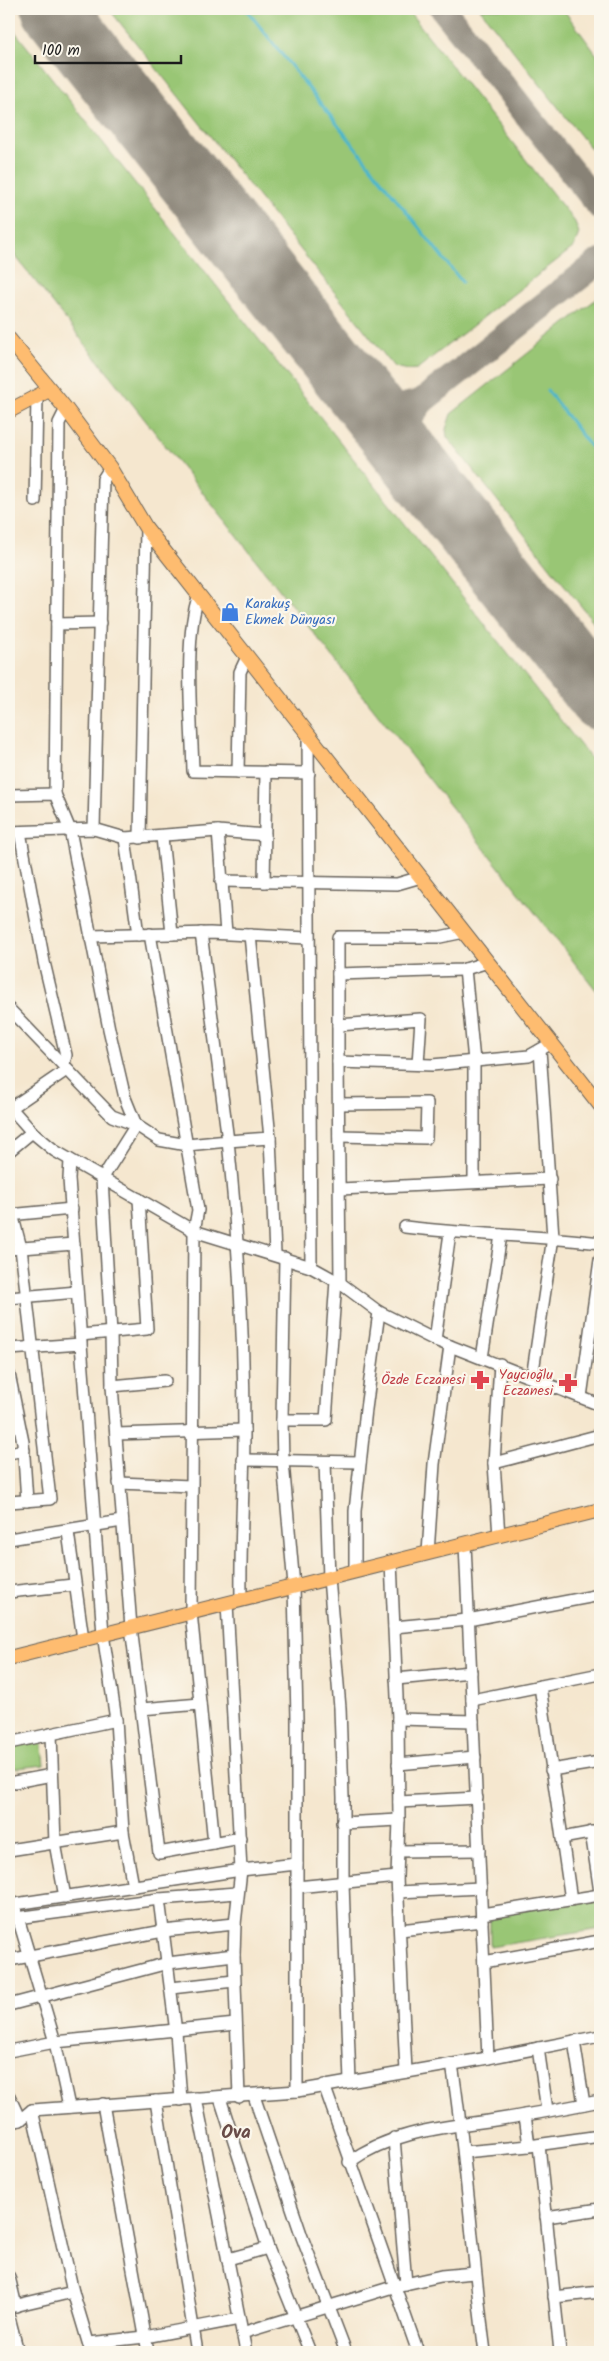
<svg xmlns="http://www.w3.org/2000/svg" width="609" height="2361" viewBox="0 0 609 2361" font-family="Kalam,sans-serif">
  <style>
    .green { fill: #99c674; stroke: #5a7148 }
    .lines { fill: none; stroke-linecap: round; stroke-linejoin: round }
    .stream { stroke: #4cb6ca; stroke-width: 3 }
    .taxiway { stroke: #888276; stroke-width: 26 }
    .runway { stroke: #888276; stroke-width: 65 }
    .minor-casing { stroke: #68635b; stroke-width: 14 }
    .major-casing { stroke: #68635b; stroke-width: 16 }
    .minor { stroke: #fff; stroke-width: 11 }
    .major { stroke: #febc70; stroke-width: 14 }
    .labels { text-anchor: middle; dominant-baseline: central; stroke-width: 4.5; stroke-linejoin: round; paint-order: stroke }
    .shop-label { font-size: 14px; fill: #366cbe; stroke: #fbf7ec; text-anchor: start }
    .health-label { font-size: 14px; fill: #be3a42; stroke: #fbf7ec; text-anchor: end }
    .district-label { font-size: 19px; font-weight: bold; fill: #694c48; stroke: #fbf7ec }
  </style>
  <rect width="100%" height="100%" fill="#fbf7ec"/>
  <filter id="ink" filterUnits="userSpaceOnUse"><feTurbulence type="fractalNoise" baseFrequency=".02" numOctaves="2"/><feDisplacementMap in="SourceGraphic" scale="10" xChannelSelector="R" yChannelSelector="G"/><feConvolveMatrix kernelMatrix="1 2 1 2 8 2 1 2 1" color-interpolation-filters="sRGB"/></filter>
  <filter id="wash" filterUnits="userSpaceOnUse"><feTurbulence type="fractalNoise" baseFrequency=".0096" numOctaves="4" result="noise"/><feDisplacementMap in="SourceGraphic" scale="20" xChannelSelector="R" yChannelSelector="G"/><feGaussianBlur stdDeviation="1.12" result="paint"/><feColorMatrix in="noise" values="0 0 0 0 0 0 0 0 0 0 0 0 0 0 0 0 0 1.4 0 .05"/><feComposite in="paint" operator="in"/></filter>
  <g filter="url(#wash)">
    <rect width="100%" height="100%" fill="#f5e7cf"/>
    <g class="green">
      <polygon points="109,9 407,9 575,222 579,233 574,247 417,369 408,370 394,367"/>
      <polygon points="480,9 563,9 600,59 600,160"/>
      <polygon points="9,24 600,770 600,995 9,248"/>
      <polygon points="600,296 600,630 447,437 446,429 451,414"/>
      <polygon points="41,1737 44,1765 9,1769 9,1746"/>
      <polygon points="600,1894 600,1929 490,1947 490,1916"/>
    </g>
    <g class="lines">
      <g class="stream">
        <polyline points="246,9 462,282"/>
        <polyline points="547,390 600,459"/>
      </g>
      <g class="taxiway">
        <polyline points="443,9 600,207"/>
        <path d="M354,388C378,410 392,411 422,401C408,419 400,435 410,458"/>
        <polyline points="422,401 600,261"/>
      </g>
      <polyline class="runway" points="54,9 600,698"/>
    </g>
  </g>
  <g filter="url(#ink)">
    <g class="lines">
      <g class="minor-casing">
        <g id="minor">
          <polyline points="35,501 37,397"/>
          <path d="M199,595C183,638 192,724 193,771L309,773"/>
          <polyline points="57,624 100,623"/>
          <polyline points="308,733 311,1267"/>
          <polyline points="238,772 240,672 247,657"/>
          <polyline points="55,794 59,423 66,409"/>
          <polyline points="9,795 55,794 70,830 109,1029 125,1098 136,1125 112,1116 9,1009"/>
          <polyline points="94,829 103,479 110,468"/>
          <polyline points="218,831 226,933"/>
          <polyline points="9,832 94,829 125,838 218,831 265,835"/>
          <polyline points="20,832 44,962 66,1055 64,1064"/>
          <polyline points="162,837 172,934"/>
          <polyline points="125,838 138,935"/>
          <polyline points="140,838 146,528"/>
          <polyline points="221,881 397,884 421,877"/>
          <polyline points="264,882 266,772"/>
          <polyline points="464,932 440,937 338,937 338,1062 432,1065 529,1056 552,1043"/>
          <polyline points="201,933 228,1141 187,1145 159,1140 136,1125 102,1179 111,1333 112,1386 131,1627 159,1853 240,1838"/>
          <polyline points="150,934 198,1210 194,1231 191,1612 214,1843"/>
          <polyline points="90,936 210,933 307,938"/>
          <polyline points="465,969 474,1061 474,1182"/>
          <polyline points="338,974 462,970 488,962"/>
          <polyline points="338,1025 421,1019 418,1064"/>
          <polyline points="338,1062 340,1283"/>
          <polyline points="9,1106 32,1132 55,1151 194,1231 311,1267 340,1283 379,1312 435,1340 600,1405"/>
          <polyline points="11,1108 68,1069"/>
          <polyline points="339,1136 426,1138 427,1103 339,1104"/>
          <polyline points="270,1138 275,1254"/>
          <polyline points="9,1151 32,1132"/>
          <polyline points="70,1160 69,1179 81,1342"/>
          <polyline points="340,1189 550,1179"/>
          <polyline points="9,1215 72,1209"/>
          <path d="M405,1227C470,1235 535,1235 600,1243"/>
          <polyline points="9,1249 74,1244"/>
          <polyline points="285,1258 282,1420 283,1462 294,1586 297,1719 297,2091"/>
          <polyline points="9,1298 77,1292"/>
          <polyline points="80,1335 147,1329 139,1199"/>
          <polyline points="435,1340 450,1233"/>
          <polyline points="9,1349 81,1344 103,1634 116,1720 123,1832 133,1886"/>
          <polyline points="482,1358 501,1235"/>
          <polyline points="9,1374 23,1442 27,1501"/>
          <polyline points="532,1378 553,1237 540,1050"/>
          <polyline points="112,1386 165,1381"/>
          <polyline points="581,1397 600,1260"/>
          <polyline points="282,1420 326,1420 336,1281"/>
          <polyline points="116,1434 244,1430"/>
          <polyline points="9,1453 24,1450"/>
          <polyline points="243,1460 360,1462"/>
          <polyline points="325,1462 329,1578 340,1708 343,1797 343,1883 350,2082"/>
          <polyline points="494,1463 600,1435"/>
          <polyline points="119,1483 191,1486"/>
          <polyline points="9,1502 50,1499 21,1248 12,1214"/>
          <polyline points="68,1532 83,1639"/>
          <polyline points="499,1536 494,1463 500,1364"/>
          <polyline points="9,1539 122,1521"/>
          <polyline points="465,1544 488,2058"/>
          <polyline points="428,1553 434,1464 450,1346"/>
          <polyline points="391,1562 398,1719 399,1820 397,1877 406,2072"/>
          <polyline points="355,1571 355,1511 366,1409 379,1312"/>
          <polyline points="9,1592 73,1585"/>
          <path d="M241,1599C240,1542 244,1486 244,1429C244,1332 238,1236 228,1141L270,1138L250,935"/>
          <polyline points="227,1603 241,1870 235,1924 234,1955 239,2097"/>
          <polyline points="394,1627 468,1620 600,1595"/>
          <polyline points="396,1679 471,1672"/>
          <polyline points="540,1686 571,1900"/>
          <polyline points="472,1700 600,1674"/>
          <polyline points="141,1709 200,1704"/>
          <polyline points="398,1719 473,1721"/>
          <polyline points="51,1734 55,1843 65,1897"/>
          <polyline points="9,1743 116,1720"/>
          <polyline points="398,1764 475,1757"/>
          <polyline points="551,1770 600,1762"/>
          <polyline points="9,1783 52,1775"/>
          <polyline points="399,1802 477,1798"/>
          <polyline points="342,1823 399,1820"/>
          <polyline points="591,1832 600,1892"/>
          <polyline points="562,1838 600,1831"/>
          <polyline points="9,1850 123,1832"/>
          <polyline points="398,1851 479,1850"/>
          <polyline points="297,1887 397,1877"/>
          <polyline points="398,1892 481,1888"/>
          <polyline points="159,1899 176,2032 181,2100"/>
          <polyline points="9,1905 241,1870 297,1864"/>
          <polyline points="16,1911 55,2042 69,2107"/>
          <polyline points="482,1914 600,1895"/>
          <polyline points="9,1919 159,1899 237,1893"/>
          <polyline points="400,1930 482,1921"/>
          <polyline points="9,1960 163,1931 235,1924"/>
          <polyline points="484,1962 600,1941"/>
          <polyline points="171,1988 234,1981"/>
          <polyline points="9,2005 168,1963 234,1955"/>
          <polyline points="574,2041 584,2104"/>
          <polyline points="538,2048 547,2110"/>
          <polyline points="9,2051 55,2042 236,2024"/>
          <path d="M452,2064C467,2160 472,2256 485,2352"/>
          <polyline points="324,2085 418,2352"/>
          <polyline points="9,2096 20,2120"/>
          <polyline points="254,2096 302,2237 346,2352"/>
          <polyline points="196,2098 246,2352"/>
          <polyline points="220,2098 268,2248 310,2352"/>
          <polyline points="156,2101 197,2352"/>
          <polyline points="103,2104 148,2352"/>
          <polyline points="32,2110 73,2292 91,2352"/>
          <polyline points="525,2115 529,2146"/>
          <polyline points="9,2123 20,2120 32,2110 297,2091 488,2058 600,2036"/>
          <polyline points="394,2138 406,2284"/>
          <polyline points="539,2145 560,2352"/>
          <polyline points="464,2152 529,2146 600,2136"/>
          <path d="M349,2162C400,2125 465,2127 525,2115C550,2111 575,2106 600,2101"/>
          <polyline points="546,2217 600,2209"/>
          <polyline points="228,2259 268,2248"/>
          <polyline points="9,2277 16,2306"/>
          <polyline points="554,2297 600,2292"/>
          <polyline points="9,2307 73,2292"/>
          <polyline points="9,2317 18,2352"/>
          <polyline points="242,2333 396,2286 441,2276 474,2273"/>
          <polyline points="89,2343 145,2337 239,2319"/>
        </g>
      </g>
      <g class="major-casing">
        <g id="major">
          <polyline points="9,339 66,409 110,468 146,528 600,1105"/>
          <polyline points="9,411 49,390"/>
          <polyline points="9,1658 600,1510"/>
        </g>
      </g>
      <use href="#minor" class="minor"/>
      <use href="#major" class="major"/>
    </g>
  </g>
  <defs>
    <g id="shop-bare" transform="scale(1.5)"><path d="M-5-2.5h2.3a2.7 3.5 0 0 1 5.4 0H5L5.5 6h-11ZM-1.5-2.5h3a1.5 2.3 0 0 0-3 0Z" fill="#3f7fe0" stroke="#fbf7ec" stroke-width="2.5" paint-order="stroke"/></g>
    <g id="pharmacy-bare" transform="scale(1.5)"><path d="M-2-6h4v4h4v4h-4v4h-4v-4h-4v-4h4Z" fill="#e0444e" stroke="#fbf7ec" stroke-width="2.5" paint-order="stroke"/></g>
  </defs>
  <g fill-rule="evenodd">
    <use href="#shop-bare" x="230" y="612"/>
    <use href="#pharmacy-bare" x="480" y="1380"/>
    <use href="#pharmacy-bare" x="568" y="1383"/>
  </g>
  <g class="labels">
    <g class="shop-label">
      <text x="245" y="604">Karakuş<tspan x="245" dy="16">Ekmek Dünyası</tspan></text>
    </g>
    <g class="health-label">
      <text x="553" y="1375">Yaycıoğlu<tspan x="553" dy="16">Eczanesi</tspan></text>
      <text x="465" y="1380">Özde Eczanesi</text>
    </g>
    <g class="district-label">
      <text x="236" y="2133">Ova</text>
    </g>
  </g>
  <rect width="609" height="2361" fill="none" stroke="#fbf7ec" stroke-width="30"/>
  <path d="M35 55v8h146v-8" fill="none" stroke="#1c1c1c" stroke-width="2.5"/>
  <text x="42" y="55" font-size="15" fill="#1c1c1c" stroke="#fbf7ec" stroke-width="4" paint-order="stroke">100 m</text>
</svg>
